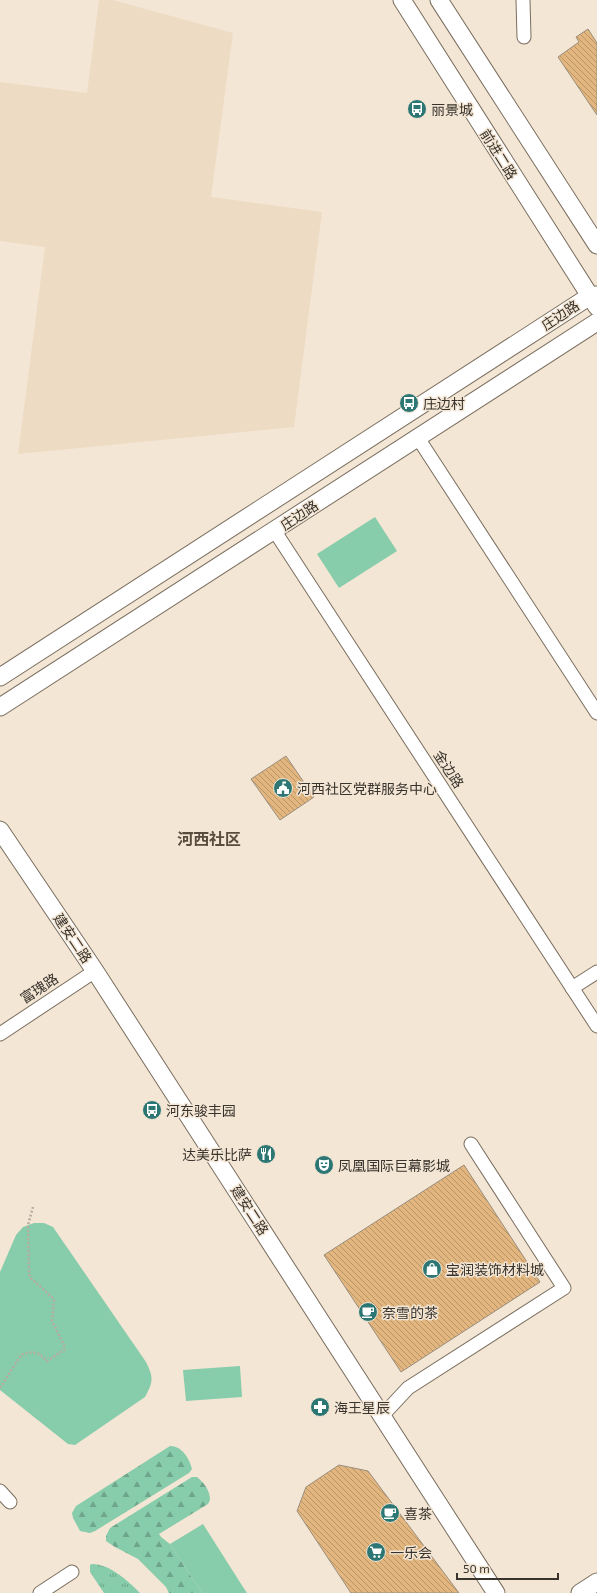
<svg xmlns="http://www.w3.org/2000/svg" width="597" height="1593" viewBox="0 0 597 1593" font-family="'Exo 2','Noto Sans SC',sans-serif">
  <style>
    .built { fill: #eddbc4 }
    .grass { fill: url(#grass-tufts) }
    .forest { fill: url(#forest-firs) }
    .park { fill: #87ccab }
    .building { fill: url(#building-back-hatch); stroke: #9a8e7e }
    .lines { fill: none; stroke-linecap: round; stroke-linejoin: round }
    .minor-casing { stroke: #796d5e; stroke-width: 15 }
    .major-casing { stroke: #796d5e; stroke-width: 19 }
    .path { stroke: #b7ac9e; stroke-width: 2.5; stroke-dasharray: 2 2; stroke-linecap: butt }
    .minor { stroke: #fff; stroke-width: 13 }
    .major { stroke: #fff; stroke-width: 17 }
    .labels { text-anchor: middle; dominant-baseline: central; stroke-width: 3; stroke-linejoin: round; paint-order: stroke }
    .poi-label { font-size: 14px; fill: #38332c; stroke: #f4e6d5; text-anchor: start }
    .street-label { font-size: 14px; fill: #38332c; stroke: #f4e6d5 }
    .quarter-label { font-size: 16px; font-weight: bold; fill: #574c3e; stroke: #f4e6d5 }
  </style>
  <defs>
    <pattern id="grass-tufts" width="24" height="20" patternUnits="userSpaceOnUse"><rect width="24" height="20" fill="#87ccab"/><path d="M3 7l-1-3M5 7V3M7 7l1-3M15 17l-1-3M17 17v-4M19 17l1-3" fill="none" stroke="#6fa68b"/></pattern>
    <pattern id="forest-firs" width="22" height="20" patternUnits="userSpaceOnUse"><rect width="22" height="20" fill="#87ccab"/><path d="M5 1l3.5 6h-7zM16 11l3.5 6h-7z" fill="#6fa68b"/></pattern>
    <pattern id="building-back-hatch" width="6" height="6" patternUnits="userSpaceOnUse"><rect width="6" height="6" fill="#e2b67e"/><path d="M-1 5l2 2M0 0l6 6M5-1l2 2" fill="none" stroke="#b89567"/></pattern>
  </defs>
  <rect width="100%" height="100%" fill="#f4e6d5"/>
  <polygon class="built" points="99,0 113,0 233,33 211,197 322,212 294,427 18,454 45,247 0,241 0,82 87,93"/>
  <path class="grass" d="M92,1564C110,1564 128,1581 140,1593H104L90,1572V1565Z"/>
  <g class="forest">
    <path d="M170,1446C182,1446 189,1458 192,1469L189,1473L95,1531L90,1533L80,1531L73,1518L72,1513L76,1506Z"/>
    <path d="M192,1477H197C204,1483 210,1490 210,1500L208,1504L159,1534L161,1537L170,1544L202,1593H169L166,1587L138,1559L115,1547L106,1541V1536L110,1528Z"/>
  </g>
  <g class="park">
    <polygon points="375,517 397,551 339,588 317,554"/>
    <path d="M34,1223H44L53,1227L146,1362C154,1378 153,1382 145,1397L75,1445L68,1444L0,1390V1272L16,1235L23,1227Z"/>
    <polygon points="240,1366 242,1397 186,1401 183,1370"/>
    <polygon points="203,1524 243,1587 247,1593 202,1593 170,1544"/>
  </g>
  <g class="building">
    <polygon points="588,29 597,43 597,115 558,57 579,42 576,37"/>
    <polygon points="286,756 314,797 280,820 251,779"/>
    <polygon points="464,1165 540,1282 401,1372 324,1255"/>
    <polygon points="339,1465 368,1471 459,1593 351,1593 297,1511 306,1487"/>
  </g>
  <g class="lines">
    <g class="minor-casing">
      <g id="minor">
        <polyline points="523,0 524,37"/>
        <polyline points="418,438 597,713"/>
        <polyline points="274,530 597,1026"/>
        <polyline points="572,988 597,972"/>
        <polyline points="0,1034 95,971"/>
        <polyline points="382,1416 408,1388 564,1288 471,1144"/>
        <polyline points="0,1491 10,1502"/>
        <polyline points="40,1593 72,1572"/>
      </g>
    </g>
    <g class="major-casing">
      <g id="major">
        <polyline points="402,0 597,307"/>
        <polyline points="439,0 597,245"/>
        <polyline points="0,677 590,296 597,295"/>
        <polyline points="0,707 597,322"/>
        <polyline points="0,830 95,971 496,1593"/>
        <polyline points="580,1593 597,1582"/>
      </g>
    </g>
    <path class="path" d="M0,1388L21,1355C25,1353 34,1351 39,1354C42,1355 44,1359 47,1361L64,1350V1345L52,1321L54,1299L31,1278L29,1274L28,1225L33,1207"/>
    <use href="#minor" class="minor"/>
    <use href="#major" class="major"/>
  </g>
  <defs>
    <g id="bus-disc" transform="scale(1)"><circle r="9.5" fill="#2c7673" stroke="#f4e6d5"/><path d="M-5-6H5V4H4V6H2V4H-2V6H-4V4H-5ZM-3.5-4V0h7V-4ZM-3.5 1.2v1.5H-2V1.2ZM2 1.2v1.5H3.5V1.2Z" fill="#fff"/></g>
    <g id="civic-disc" transform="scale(1)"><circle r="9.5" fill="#2c7673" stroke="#f4e6d5"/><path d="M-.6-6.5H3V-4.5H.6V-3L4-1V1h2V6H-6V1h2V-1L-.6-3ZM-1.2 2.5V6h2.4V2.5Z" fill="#fff"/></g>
    <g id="restaurant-disc" transform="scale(1)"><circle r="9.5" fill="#2c7673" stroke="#f4e6d5"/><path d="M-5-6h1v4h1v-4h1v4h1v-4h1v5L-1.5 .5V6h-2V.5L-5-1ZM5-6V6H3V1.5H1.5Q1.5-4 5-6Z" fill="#fff"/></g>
    <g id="theatre-disc" transform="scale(1)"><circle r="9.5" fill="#2c7673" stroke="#f4e6d5"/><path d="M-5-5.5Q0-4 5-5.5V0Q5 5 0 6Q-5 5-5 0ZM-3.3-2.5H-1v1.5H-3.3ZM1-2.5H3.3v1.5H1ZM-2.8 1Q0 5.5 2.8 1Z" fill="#fff"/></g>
    <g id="shop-disc" transform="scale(1)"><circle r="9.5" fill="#2c7673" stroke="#f4e6d5"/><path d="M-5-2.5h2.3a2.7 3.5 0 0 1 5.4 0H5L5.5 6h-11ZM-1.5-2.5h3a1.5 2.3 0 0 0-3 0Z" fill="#fff"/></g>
    <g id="cafe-disc" transform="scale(1)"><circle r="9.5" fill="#2c7673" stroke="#f4e6d5"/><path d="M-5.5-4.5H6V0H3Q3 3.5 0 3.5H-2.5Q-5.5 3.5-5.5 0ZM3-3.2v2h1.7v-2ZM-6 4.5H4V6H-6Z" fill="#fff"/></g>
    <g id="pharmacy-disc" transform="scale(1)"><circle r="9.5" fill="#2c7673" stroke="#f4e6d5"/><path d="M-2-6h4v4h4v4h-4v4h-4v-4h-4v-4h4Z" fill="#fff"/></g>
    <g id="supermarket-disc" transform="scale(1)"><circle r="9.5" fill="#2c7673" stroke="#f4e6d5"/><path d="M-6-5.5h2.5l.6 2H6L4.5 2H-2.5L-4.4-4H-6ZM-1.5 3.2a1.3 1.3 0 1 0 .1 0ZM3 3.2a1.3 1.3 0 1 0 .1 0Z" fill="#fff"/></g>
  </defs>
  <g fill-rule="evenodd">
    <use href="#bus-disc" x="417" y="109"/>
    <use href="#bus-disc" x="409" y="403"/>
    <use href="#civic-disc" x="283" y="788"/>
    <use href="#bus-disc" x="152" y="1110"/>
    <use href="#restaurant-disc" x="266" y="1154"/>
    <use href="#theatre-disc" x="324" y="1165"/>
    <use href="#shop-disc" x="432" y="1269"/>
    <use href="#cafe-disc" x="368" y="1312"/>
    <use href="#pharmacy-disc" x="320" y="1407"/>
    <use href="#cafe-disc" x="390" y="1513"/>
    <use href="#supermarket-disc" x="376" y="1552"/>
  </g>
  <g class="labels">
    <g class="poi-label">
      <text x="431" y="109">丽景城</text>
      <text x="423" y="403">庄边村</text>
      <text x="297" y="788">河西社区党群服务中心</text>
      <text x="166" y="1110">河东骏丰园</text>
      <text x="252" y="1154" text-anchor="end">达美乐比萨</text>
      <text x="338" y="1165">凤凰国际巨幕影城</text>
      <text x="446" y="1269">宝润装饰材料城</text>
      <text x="382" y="1312">奈雪的茶</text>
      <text x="334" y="1407">海王星辰</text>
      <text x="404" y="1513">喜茶</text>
      <text x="390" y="1552">一乐会</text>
    </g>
    <g class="street-label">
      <text transform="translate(499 154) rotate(58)">前进二路</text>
      <text transform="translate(560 315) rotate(-33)">庄边路</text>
      <text transform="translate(299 515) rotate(-33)">庄边路</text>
      <text transform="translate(449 769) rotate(57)">金边路</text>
      <text transform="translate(73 938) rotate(56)">建安二路</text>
      <text transform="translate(39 988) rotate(-33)">富瑰路</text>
      <text transform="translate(250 1210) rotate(57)">建安二路</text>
    </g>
    <g class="quarter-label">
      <text x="209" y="838">河西社区</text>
    </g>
  </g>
  <path d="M457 1573v6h101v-6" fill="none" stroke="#38332c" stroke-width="2"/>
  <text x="463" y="1573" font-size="12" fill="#38332c" stroke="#f4e6d5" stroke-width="3" paint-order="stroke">50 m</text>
</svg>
